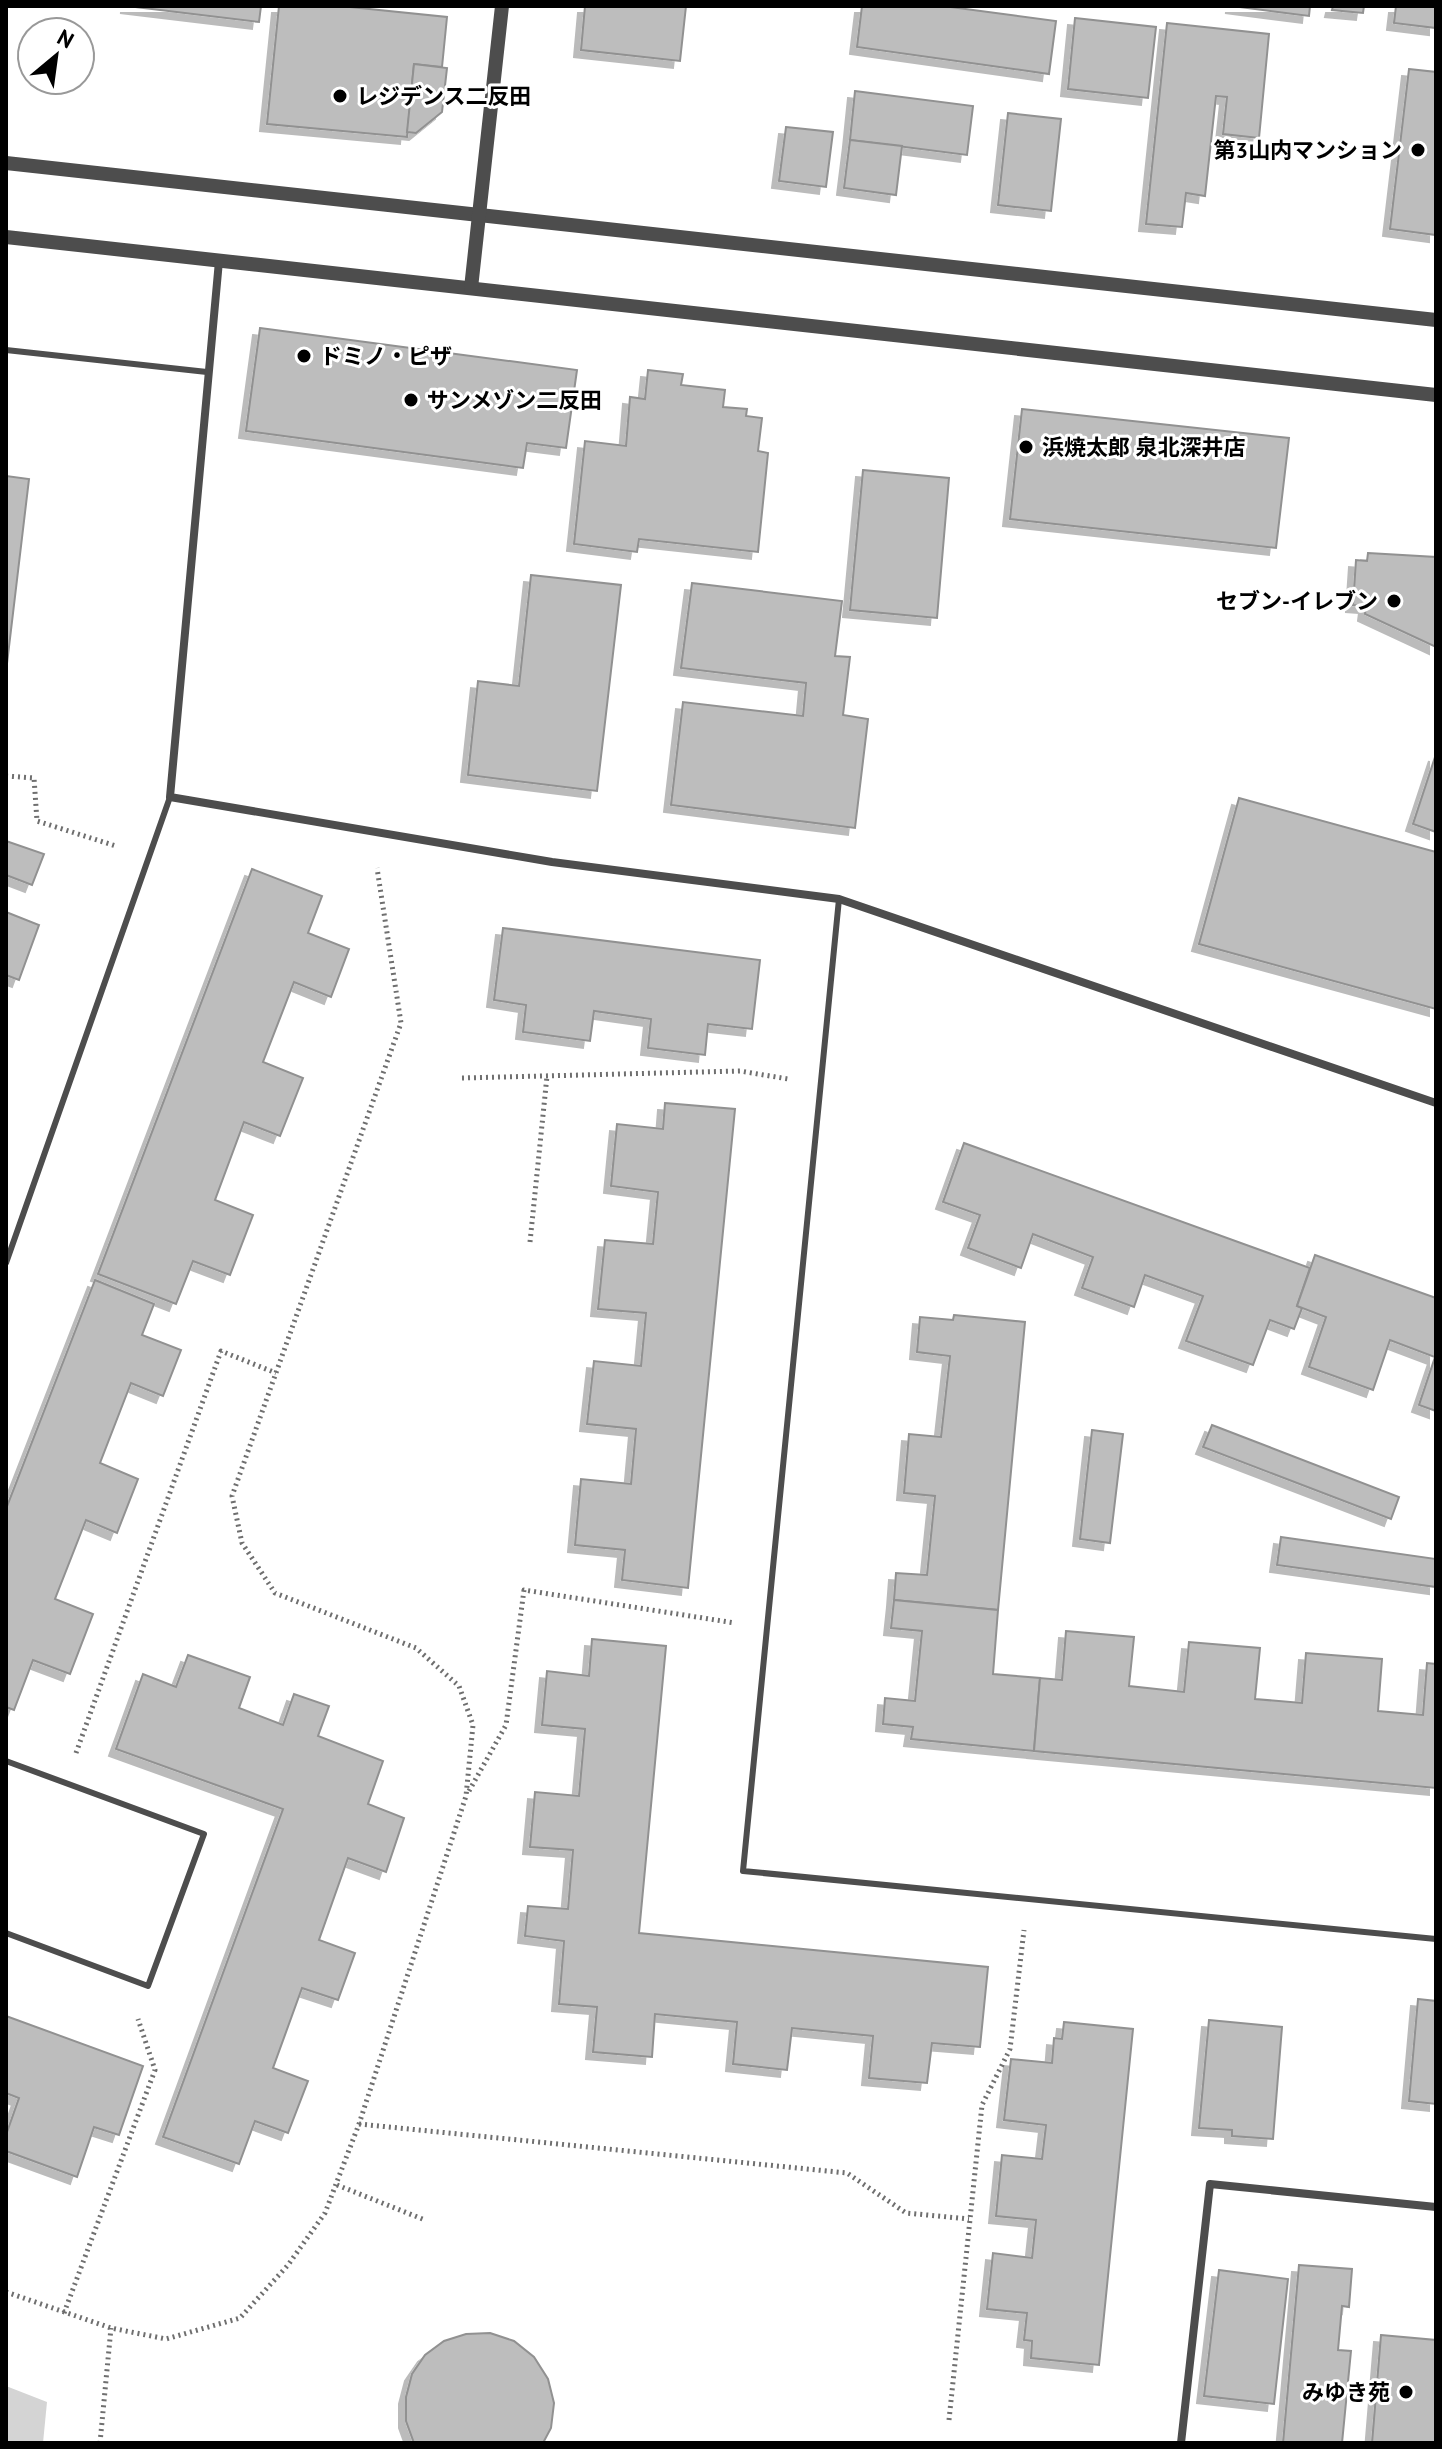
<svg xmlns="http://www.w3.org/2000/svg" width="1442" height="2449" viewBox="0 0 1442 2449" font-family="'PT Sans','Noto Sans JP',sans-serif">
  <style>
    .green { fill: #d4d4d4 }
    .building { fill: #bdbdbd; stroke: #919191; stroke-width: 2; filter: url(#shadow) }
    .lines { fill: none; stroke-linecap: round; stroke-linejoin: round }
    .path { stroke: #6f6f6f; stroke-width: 5; stroke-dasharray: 2 4; stroke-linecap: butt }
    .service { stroke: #4d4d4d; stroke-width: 6 }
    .minor { stroke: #4d4d4d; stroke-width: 8 }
    .tertiary { stroke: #4d4d4d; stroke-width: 14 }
    .poi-dot { fill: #000; stroke: #fff; stroke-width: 3 }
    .labels { text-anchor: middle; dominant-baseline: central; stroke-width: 6; stroke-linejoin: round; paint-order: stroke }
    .poi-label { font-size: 22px; font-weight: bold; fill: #000; stroke: #fff; text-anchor: start }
  </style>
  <defs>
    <filter id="shadow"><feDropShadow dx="-7" dy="7" stdDeviation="0" flood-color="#0004"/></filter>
  </defs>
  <rect width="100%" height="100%" fill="#fff"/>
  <polygon class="green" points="6,2386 47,2402 43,2443 6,2443"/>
  <g class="building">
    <polygon points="127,6 261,6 259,22"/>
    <polygon points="279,6 340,6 447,17 442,67 414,64 407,137 267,124"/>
    <polygon points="585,6 686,6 680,61 581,50"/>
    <polygon points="862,6 943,6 1056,21 1049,74 857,47"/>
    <polygon points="1232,6 1310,6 1309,16"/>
    <polygon points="1333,6 1364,6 1363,13 1332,10"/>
    <polygon points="1396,6 1436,6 1436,28 1394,23"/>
    <polygon points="1075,18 1156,27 1148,98 1068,89"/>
    <polygon points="1167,23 1269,34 1259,138 1223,134 1227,97 1216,96 1205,196 1186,193 1182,227 1146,224"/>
    <polygon points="414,64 447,68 442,112 416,133 407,132"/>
    <polygon points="1409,69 1436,72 1436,235 1390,229"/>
    <polygon points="855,91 973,106 967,155 850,140"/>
    <polygon points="1008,113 1061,119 1051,211 998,205"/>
    <polygon points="786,127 833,132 826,187 779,181"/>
    <polygon points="850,140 902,146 896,195 844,188"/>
    <polygon points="260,328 577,370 566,448 527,443 523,468 246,431"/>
    <polygon points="648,370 683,374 681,385 725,390 723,407 747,409 746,416 762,418 758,451 768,453 758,552 639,539 637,552 574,544 585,441 626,446 630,397 645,399"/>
    <polygon points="1022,409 1289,438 1276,548 1010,519"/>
    <polygon points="863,470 949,478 937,618 850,610"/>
    <polygon points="6,476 29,479 6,672"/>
    <polygon points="1368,553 1436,557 1436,647 1365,614 1366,606 1353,605 1356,560 1367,561"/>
    <polygon points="531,575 621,585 597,791 468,775 478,681 519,686"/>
    <polygon points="692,583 842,601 835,656 850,657 843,715 868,719 855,828 671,805 683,702 803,716 806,683 681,668"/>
    <polygon points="1436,754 1436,832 1413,824"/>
    <polygon points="1239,798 1436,852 1436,1009 1199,944"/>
    <polygon points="6,841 44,854 32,885 6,875"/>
    <polygon points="252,869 322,896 308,933 349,949 331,997 294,982 263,1062 303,1078 280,1136 244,1122 215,1200 253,1215 230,1275 193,1261 176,1304 98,1274"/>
    <polygon points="6,912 39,925 19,980 6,975"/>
    <polygon points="503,928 760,960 752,1029 708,1024 705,1055 648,1048 651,1019 594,1011 590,1041 523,1032 526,1005 494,1000"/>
    <polygon points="665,1103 735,1109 688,1588 622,1580 625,1550 575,1545 581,1479 631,1484 636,1429 587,1424 594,1361 641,1366 646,1313 598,1309 605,1240 653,1244 658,1192 611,1186 617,1124 663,1129"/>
    <polygon points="964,1143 1310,1268 1297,1306 1302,1308 1294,1329 1270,1320 1253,1365 1186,1341 1203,1296 1145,1275 1134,1307 1082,1288 1093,1257 1033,1234 1021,1268 968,1248 980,1215 943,1202"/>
    <polygon points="1315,1255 1436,1298 1436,1411 1419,1405 1435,1357 1390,1340 1373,1390 1309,1367 1326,1317 1297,1306"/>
    <polygon points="95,1280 154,1304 142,1335 181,1350 163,1396 131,1383 100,1463 138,1479 117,1533 86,1520 55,1599 93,1614 70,1674 33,1660 14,1710 6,1707 6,1509"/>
    <polygon points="954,1315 1025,1322 998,1610 894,1600 896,1573 927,1575 935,1496 904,1493 909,1434 941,1437 950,1356 917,1352 920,1317 953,1320"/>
    <polygon points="1212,1425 1399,1497 1391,1519 1203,1447"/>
    <polygon points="1092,1430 1123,1434 1110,1543 1080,1539"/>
    <polygon points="1281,1537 1436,1559 1436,1587 1277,1565"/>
    <polygon points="894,1600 998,1610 993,1674 1040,1678 1034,1751 911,1739 913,1727 883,1724 885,1698 915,1701 922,1631 891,1628"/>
    <polygon points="1066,1631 1134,1637 1129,1686 1184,1692 1189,1642 1260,1648 1255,1699 1302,1703 1306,1653 1382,1659 1378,1711 1423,1715 1427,1663 1436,1664 1436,1788 1034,1751 1040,1678 1062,1680"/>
    <polygon points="592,1639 666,1646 639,1933 988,1967 980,2047 932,2043 927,2083 869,2078 873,2036 792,2028 787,2070 733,2064 737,2022 655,2014 652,2057 593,2052 597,2007 559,2004 564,1941 525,1936 528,1906 568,1909 573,1850 530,1847 535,1792 579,1796 585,1729 542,1725 547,1671 589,1676"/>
    <polygon points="188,1655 250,1677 239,1708 283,1725 294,1694 329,1706 318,1736 383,1761 368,1804 404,1818 386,1872 348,1858 319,1940 355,1953 338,2000 302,1988 273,2068 308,2081 288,2133 255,2121 239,2164 163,2137 283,1809 116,1749 143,1674 176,1687"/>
    <polygon points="1418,1999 1436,2001 1436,2104 1409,2101"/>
    <polygon points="6,2016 143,2066 119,2135 94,2127 77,2177 6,2151 6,2135 19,2098 6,2093"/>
    <polygon points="1209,2020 1282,2027 1273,2139 1232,2136 1232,2130 1199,2128"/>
    <polygon points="1064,2022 1133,2029 1099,2365 1031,2358 1032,2341 1024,2340 1027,2313 987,2309 993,2253 1032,2258 1036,2220 996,2216 1002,2155 1042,2159 1046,2125 1004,2120 1011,2059 1052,2063 1054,2038 1062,2039"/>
    <polygon points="1299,2265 1352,2269 1349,2307 1342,2306 1338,2350 1351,2351 1342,2443 1283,2443"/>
    <polygon points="1219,2270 1288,2279 1274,2404 1204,2396"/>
    <polygon points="490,2333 514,2341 534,2357 548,2379 554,2403 551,2428 543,2443 414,2443 406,2421 406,2397 412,2374 425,2355 444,2341 466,2334"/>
    <polygon points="1381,2335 1436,2340 1436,2443 1372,2443"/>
  </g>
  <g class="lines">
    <g class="path">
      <polyline points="6,776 34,778 37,821 116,846"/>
      <polyline points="462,1078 740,1071 788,1079"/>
      <polyline points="530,1242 547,1076"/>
      <polyline points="76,1753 221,1351 276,1373"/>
      <polyline points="469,1791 506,1725 524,1590 735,1623"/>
      <polyline points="359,2124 847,2173 906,2213 969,2219"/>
      <polyline points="337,2185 425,2220"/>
      <polyline points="6,2292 111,2328 166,2339 240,2318 288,2265 325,2213 359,2124 466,1796 473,1725 459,1686 416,1648 275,1593 242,1543 232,1496 401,1023 377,868"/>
      <polyline points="64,2313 155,2070 138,2019"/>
      <polyline points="949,2420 982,2105 1010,2049 1024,1930"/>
      <polyline points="100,2443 111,2328"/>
    </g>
    <g class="service">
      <polyline points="6,350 207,372"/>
      <polyline points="839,899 743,1871 1436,1939"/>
      <polyline points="6,1263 170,797"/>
      <polyline points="6,1761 204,1834 148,1986 6,1933"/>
    </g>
    <g class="minor">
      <polyline points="219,261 170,797 552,862 839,899 1436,1103"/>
      <polyline points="1181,2443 1210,2184 1436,2207"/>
    </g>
    <g class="tertiary">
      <polyline points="6,163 1436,320"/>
      <polyline points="6,237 1436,395"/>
      <polyline points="471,288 502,6"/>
    </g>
  </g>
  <g class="poi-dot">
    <circle cx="340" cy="96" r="8"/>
    <circle cx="1418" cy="150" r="8"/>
    <circle cx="304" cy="356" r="8"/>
    <circle cx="411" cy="400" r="8"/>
    <circle cx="1026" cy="447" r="8"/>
    <circle cx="1394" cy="601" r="8"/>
    <circle cx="1406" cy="2392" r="8"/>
  </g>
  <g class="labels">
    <g class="poi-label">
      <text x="356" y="96">レジデンス二反田</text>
      <text x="1402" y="150" text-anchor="end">第3山内マンション</text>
      <text x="320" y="356">ドミノ・ピザ</text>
      <text x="427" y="400">サンメゾン二反田</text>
      <text x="1042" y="447">浜焼太郎 泉北深井店</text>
      <text x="1378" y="601" text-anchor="end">セブン-イレブン</text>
      <text x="1390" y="2392" text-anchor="end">みゆき苑</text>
    </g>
  </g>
  <rect width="1442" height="2449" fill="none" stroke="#000000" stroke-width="16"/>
  <g transform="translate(56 56) rotate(29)"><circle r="38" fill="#ffffff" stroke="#999999" stroke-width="2"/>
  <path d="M0-6L14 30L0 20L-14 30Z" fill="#000000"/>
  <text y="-12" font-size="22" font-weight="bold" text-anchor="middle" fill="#000000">N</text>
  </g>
</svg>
